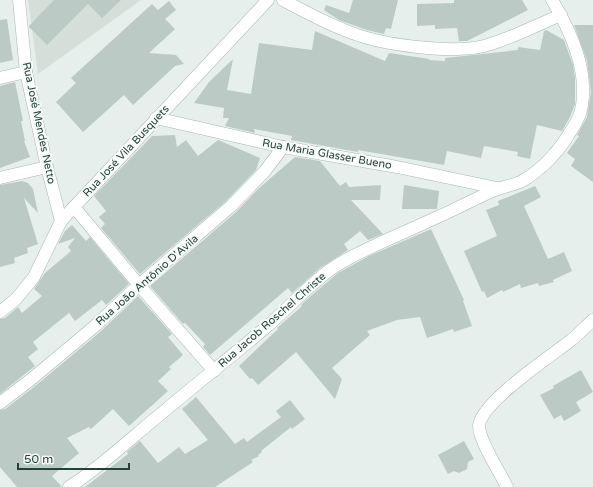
<svg xmlns="http://www.w3.org/2000/svg" width="593" height="487" viewBox="0 0 593 487" font-family="'Varela Round',sans-serif">
  <style>
    .built { fill: #d4dfda }
    .building { fill: #bbcac4 }
    .lines { fill: none; stroke-linecap: round; stroke-linejoin: round }
    .minor-casing { stroke: #a8b8b2; stroke-width: 13 }
    .minor { stroke: #fff; stroke-width: 12 }
    .labels { text-anchor: middle; dominant-baseline: central; stroke-width: 4; stroke-linejoin: round; paint-order: stroke }
    .street-label { font-size: 11px; fill: #24423a; stroke: #f7fbf9 }
  </style>
  <rect width="100%" height="100%" fill="#e6efeb"/>
  <polygon class="built" points="28,0 141,0 38,74"/>
  <g class="building">
    <polygon points="54,0 121,0 102,18 88,4 47,45 29,27 29,26"/>
    <polygon points="353,0 398,0 391,29 386,28 384,34 367,30 339,20 324,10 326,5 349,13"/>
    <polygon points="454,0 522,0 528,10 467,41 459,41 457,28 435,29 435,25 417,26 417,4 454,3"/>
    <polygon points="169,1 176,10 165,19 175,29 149,53 176,55 184,64 175,66 133,105 124,95 83,132 56,102 76,83 71,78 152,4 158,10"/>
    <polygon points="7,19 13,60 0,63 0,20"/>
    <polygon points="574,25 593,25 593,182 571,166 575,159 567,153 579,136 577,135 587,117 591,92 587,61"/>
    <polygon points="546,30 564,40 573,65 575,78 575,104 570,117 562,131 537,125 530,159 517,156 518,152 484,146 481,158 447,151 444,165 358,150 358,152 291,140 292,136 254,129 255,133 225,126 229,118 223,118 224,108 194,103 209,82 233,59 227,90 251,94 259,43 312,50 315,31 385,61 389,53 430,59 428,60 445,61 445,58 518,50 518,47 540,50 544,31"/>
    <polygon points="15,82 23,121 21,121 25,141 24,141 30,157 0,168 0,86"/>
    <polygon points="175,135 177,147 186,140 198,156 218,140 260,158 256,170 226,201 140,274 101,228 105,224 99,217 106,211 94,196 152,136"/>
    <polygon points="295,157 320,161 340,186 346,182 349,187 381,185 380,200 351,200 383,234 368,240 360,231 344,244 348,250 320,268 292,293 288,288 210,355 203,347 205,344 185,323 183,324 150,286 236,212 258,189"/>
    <polygon points="22,181 28,183 33,189 38,213 24,198 38,244 27,248 28,253 14,258 15,263 0,267 0,185"/>
    <polygon points="404,185 439,191 437,209 402,209"/>
    <polygon points="535,186 541,197 524,206 548,259 564,252 572,271 553,280 554,282 539,286 538,283 521,288 520,284 503,292 502,290 487,298 484,291 482,292 464,251 497,236 486,210 499,205 498,201"/>
    <polygon points="72,225 86,241 90,237 129,284 106,305 102,300 75,321 69,313 33,342 38,349 28,357 35,366 0,394 0,319 5,318 18,307 22,313 42,296 34,289 45,273 71,251 68,247 75,238 58,244 65,231"/>
    <polygon points="431,229 464,300 463,301 472,326 454,332 453,329 427,338 420,317 397,320 367,331 370,335 332,368 342,379 335,399 296,352 258,385 252,378 250,379 239,366 278,329 277,328 302,306 301,305 313,294 338,273 369,256"/>
    <polygon points="138,296 172,334 168,337 183,355 169,367 171,369 158,381 168,391 129,426 113,409 91,429 89,427 67,438 79,453 52,476 62,487 17,487 0,467 0,410 5,409 34,387 100,332"/>
    <polygon points="581,370 593,392 576,402 581,411 564,421 561,415 554,419 540,395 554,388 553,386"/>
    <polygon points="196,397 235,444 244,438 247,442 281,417 276,411 290,400 305,419 292,429 291,427 261,451 262,452 258,455 259,456 251,460 253,462 215,487 85,487 128,454 127,452 140,441 158,463 179,447 185,454 208,440 182,409"/>
    <polygon points="464,441 474,459 468,462 467,469 459,473 454,471 448,474 438,455"/>
  </g>
  <g class="lines">
    <g class="minor-casing">
      <g id="minor">
        <polyline points="19,0 26,72 47,167 61,221"/>
        <path d="M283,0C305,12 328,24 352,33C383,45 452,54 484,46C511,39 536,25 561,15"/>
        <polyline points="0,78 26,72"/>
        <polyline points="156,118 283,147 397,167 497,188"/>
        <polyline points="0,178 47,167"/>
        <polyline points="74,207 139,285 214,371"/>
        <polyline points="0,312 16,299 34,277 61,221 74,207 268,0"/>
        <polyline points="0,403 29,381 95,326 139,285 231,206 265,171 283,147"/>
        <path d="M69,487C101,467 132,437 162,413C196,384 231,357 265,328C289,308 309,284 334,267C354,254 378,244 400,234C430,221 460,207 490,192C500,187 512,186 522,181C542,170 561,149 572,129C577,122 581,113 582,105C588,68 570,30 552,0"/>
        <path d="M507,487C500,472 479,441 479,426C480,403 552,355 570,341C578,335 585,327 593,320"/>
      </g>
    </g>
    <use href="#minor" class="minor"/>
  </g>
  <g class="labels">
    <g class="street-label">
      <text transform="translate(39 123) rotate(78)">Rua José Mendes Netto</text>
      <text transform="translate(126 151) rotate(-47)">Rua José Vila Busquets</text>
      <text transform="translate(327 154) rotate(10)">Rua Maria Glasser Bueno</text>
      <text transform="translate(147 280) rotate(-41)">Rua João Antônio D'Avila</text>
      <text transform="translate(272 320) rotate(-41)">Rua Jacob Roschel Christe</text>
    </g>
  </g>
  <path d="M18 463v6h111v-6" fill="none" stroke="#24423a" stroke-width="2"/>
  <text x="24" y="463" font-size="12" fill="#24423a" stroke="#f7fbf9" stroke-width="3" paint-order="stroke">50 m</text>
</svg>
